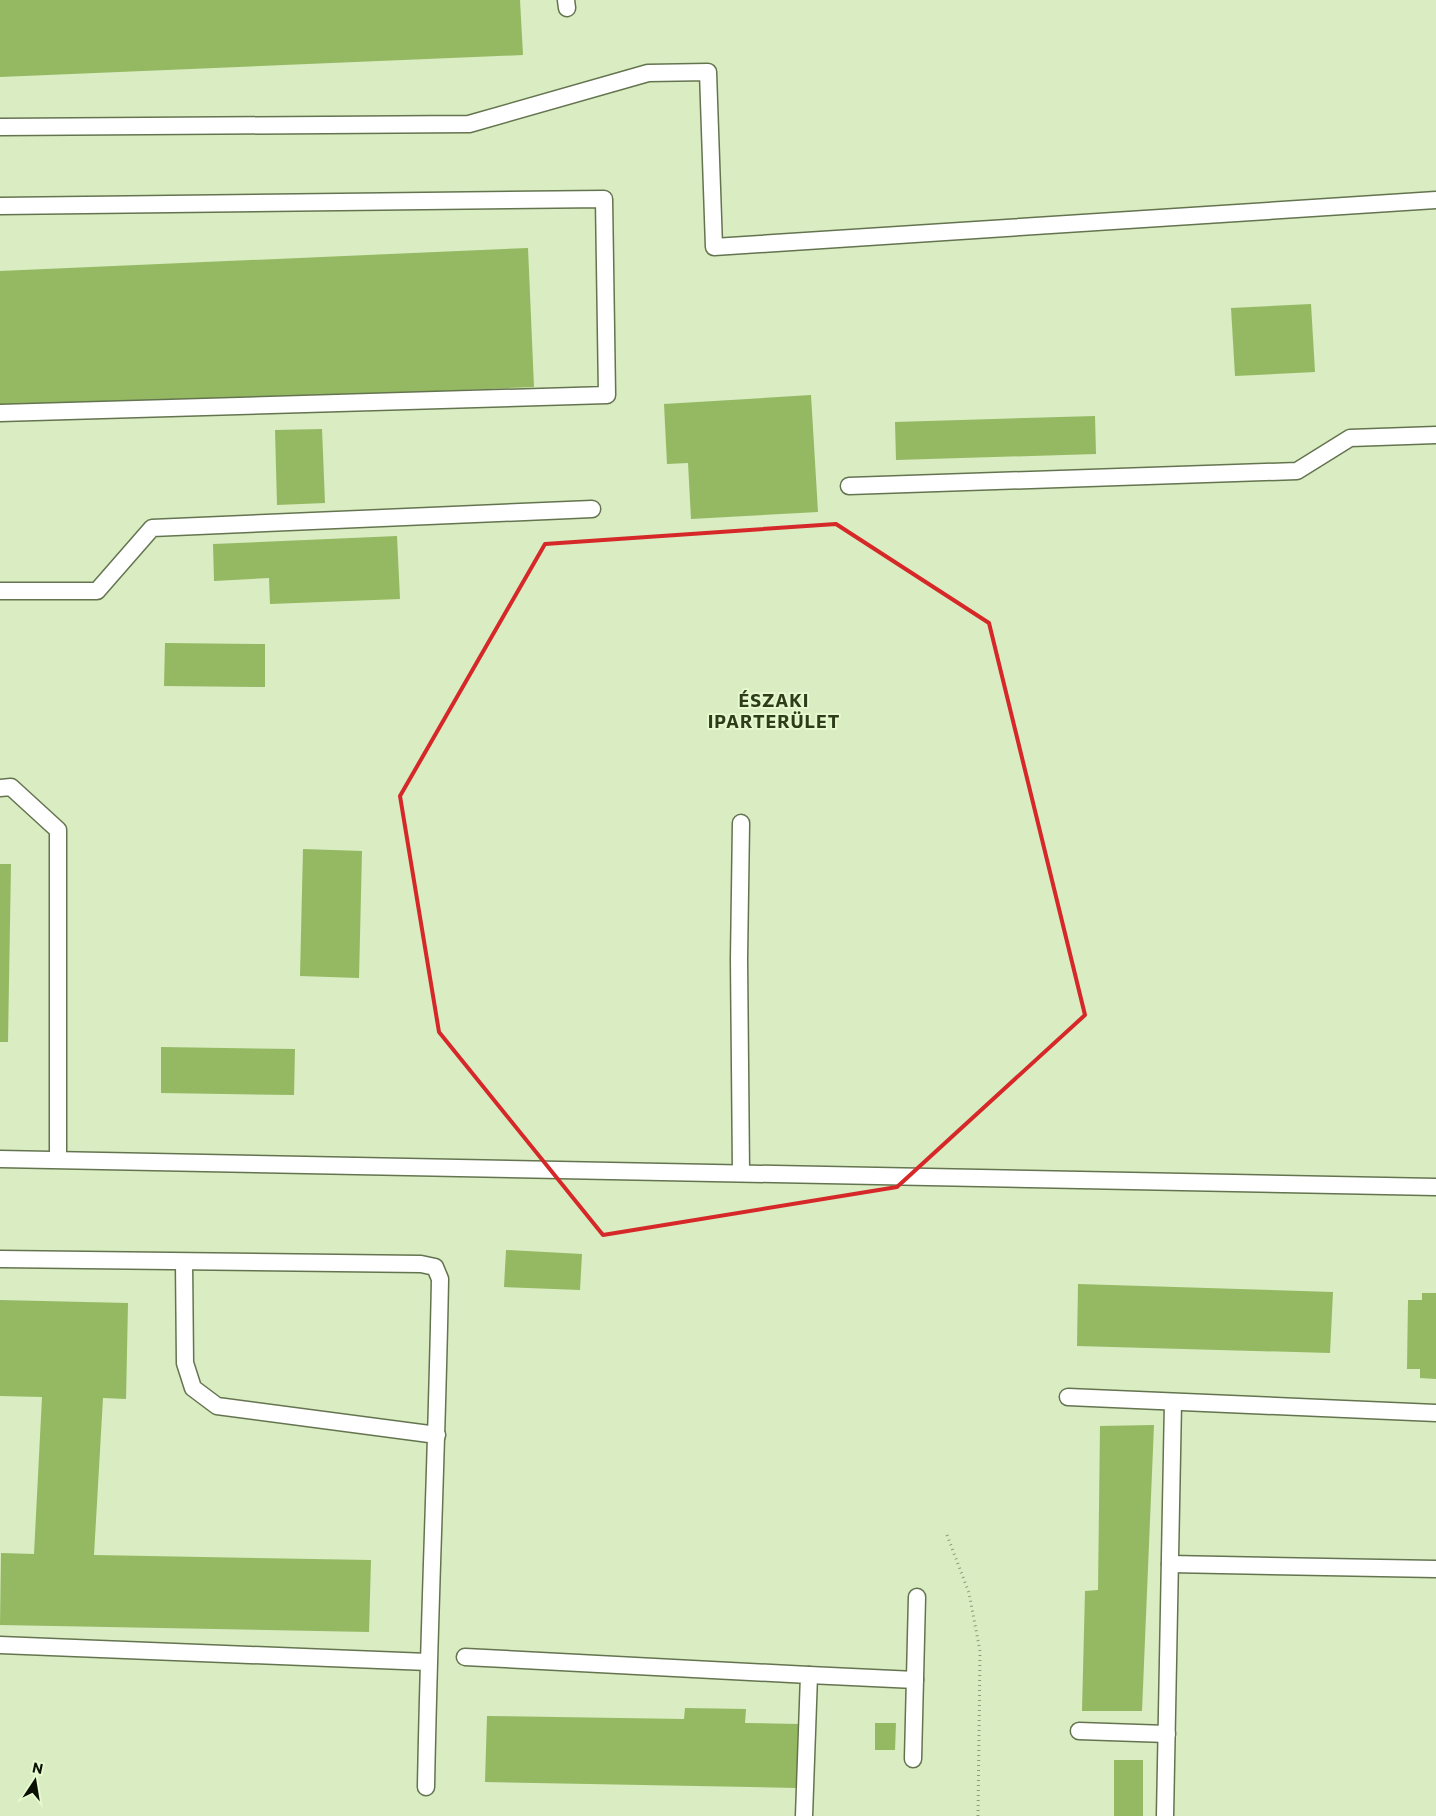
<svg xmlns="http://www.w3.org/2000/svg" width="1436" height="1816" viewBox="0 0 1436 1816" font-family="Commissioner,sans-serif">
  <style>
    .building { fill: #94b962 }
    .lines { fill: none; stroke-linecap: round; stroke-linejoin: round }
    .service-casing { stroke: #64744f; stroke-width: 19 }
    .path { stroke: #8d9b7b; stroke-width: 3; stroke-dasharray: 1 4; stroke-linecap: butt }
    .service { stroke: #fff; stroke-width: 16 }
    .marked { fill: none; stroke: #d62828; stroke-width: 4; stroke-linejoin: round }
    .labels { text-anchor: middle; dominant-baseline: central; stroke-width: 4; stroke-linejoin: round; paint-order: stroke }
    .district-label { font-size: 18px; font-weight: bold; letter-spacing: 1px; fill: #2e3c19; stroke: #e6f9cf }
  </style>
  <rect width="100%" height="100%" fill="#d9ecc2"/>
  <g class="building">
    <polygon points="0,0 520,0 523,55 0,77"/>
    <polygon points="528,248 534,387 0,410 0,271"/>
    <polygon points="1311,304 1315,372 1235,376 1231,308"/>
    <polygon points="811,395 818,512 691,519 688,463 667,464 664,404"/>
    <polygon points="1095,416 1096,454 896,460 895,422"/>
    <polygon points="322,429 325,503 277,505 275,430"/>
    <polygon points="397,536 400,599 270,604 269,578 214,581 213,544"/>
    <polygon points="165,643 265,644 265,687 164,686"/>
    <polygon points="303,849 362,851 359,978 300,976"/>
    <polygon points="0,864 11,864 8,1042 0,1042"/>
    <polygon points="161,1047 295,1049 294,1095 161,1093"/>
    <polygon points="506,1250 582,1254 580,1290 504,1287"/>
    <polygon points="1078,1284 1333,1292 1330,1353 1077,1346"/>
    <polygon points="1422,1293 1436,1293 1436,1379 1420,1378 1420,1369 1407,1369 1408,1300 1422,1300"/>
    <polygon points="0,1300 128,1303 126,1399 103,1398 94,1555 371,1560 369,1632 0,1625 1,1553 34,1554 42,1397 0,1396"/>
    <polygon points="1154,1425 1142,1711 1082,1711 1085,1591 1098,1590 1100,1426"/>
    <polygon points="685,1708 746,1709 745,1723 798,1724 797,1788 485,1782 487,1716 684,1719"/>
    <polygon points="875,1723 896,1723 895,1750 875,1750"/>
    <rect x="1114" y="1760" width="29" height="56"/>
  </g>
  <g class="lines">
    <g class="service-casing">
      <g id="service">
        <polyline points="566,0 567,8"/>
        <polyline points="0,127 469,124 648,73 708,72 714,247 1436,200"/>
        <polyline points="0,206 604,199 607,395 0,413"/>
        <polyline points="849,486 1297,471 1350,438 1436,435"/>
        <polyline points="0,591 97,591 152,528 592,509"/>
        <polyline points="0,788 11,787 58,830 58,1159"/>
        <polyline points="0,1159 1436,1187"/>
        <polyline points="741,1172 739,959 741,823"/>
        <path d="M0,1259L421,1264L435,1267L440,1279C437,1448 429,1617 426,1787"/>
        <polyline points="184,1262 185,1363 193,1388 217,1406 437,1435"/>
        <polyline points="1068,1397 1436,1413"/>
        <polyline points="1170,1564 1436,1569"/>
        <polyline points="0,1645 428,1662"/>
        <polyline points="465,1657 809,1675 804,1816"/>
        <polyline points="809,1675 915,1680"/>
        <polyline points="1079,1731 1167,1734"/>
        <polyline points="913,1759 917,1597"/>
        <polyline points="1165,1816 1173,1402"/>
      </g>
    </g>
    <polyline class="path" points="947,1535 969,1593 980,1651 978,1816"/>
    <use href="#service" class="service"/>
  </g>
  <path class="marked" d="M836,524L989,623L1085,1015L897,1187L603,1235L439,1032L400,796L545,544Z"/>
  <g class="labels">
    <g class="district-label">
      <text x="774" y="700">ÉSZAKI<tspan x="774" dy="21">IPARTERÜLET</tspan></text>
    </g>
  </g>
  <g transform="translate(35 1781) rotate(12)" stroke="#e6f9cf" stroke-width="4" paint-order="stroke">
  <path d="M0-4L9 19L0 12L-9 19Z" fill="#0a1003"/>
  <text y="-8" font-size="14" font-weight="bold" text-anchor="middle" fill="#0a1003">N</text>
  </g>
</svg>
